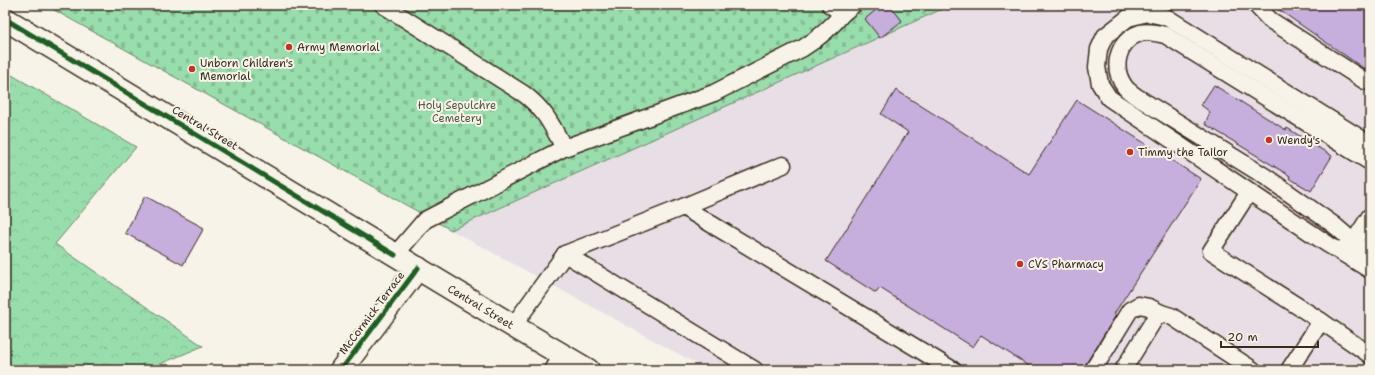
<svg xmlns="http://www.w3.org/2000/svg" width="1375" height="375" viewBox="0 0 1375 375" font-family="'Shantell Sans',sans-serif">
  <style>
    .built { fill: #e8dee5 }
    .forest { fill: url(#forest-crowns); stroke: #6a8465 }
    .cemetery { fill: url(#cemetery-stones); stroke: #6a8465 }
    .building { fill: #c6aedd; stroke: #3b2a1e }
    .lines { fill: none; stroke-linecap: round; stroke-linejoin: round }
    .lane-casing { stroke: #3b2a1e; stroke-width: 19 }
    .street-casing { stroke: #3b2a1e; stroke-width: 25 }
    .secondary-casing { stroke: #3b2a1e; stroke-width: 25 }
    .lane { stroke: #f7f3e8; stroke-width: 16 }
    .street { stroke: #f7f3e8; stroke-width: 22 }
    .secondary { stroke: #f7f3e8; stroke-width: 22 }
    .cycleway-casing { stroke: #f7f3e8; stroke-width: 8 }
    .cycleway { stroke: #1b5e20; stroke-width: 5 }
    .poi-dot { fill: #c8321e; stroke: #f7f3e8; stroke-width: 1.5 }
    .labels { text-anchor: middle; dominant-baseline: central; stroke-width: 4; stroke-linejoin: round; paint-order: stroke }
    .poi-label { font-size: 11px; fill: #3b2a1e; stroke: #f7f3e8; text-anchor: start }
    .park-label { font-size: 11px; fill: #525742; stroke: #f7f3e8 }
    .street-label { font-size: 11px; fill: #3b2a1e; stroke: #f7f3e8 }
  </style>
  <defs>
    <pattern id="forest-crowns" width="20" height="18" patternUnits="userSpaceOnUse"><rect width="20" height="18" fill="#98deac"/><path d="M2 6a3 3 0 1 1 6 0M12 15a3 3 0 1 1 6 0" fill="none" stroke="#84bf94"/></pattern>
    <pattern id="cemetery-stones" width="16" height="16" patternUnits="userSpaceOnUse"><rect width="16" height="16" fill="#98deac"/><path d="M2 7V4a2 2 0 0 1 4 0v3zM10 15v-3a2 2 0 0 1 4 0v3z" fill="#84bf94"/></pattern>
  </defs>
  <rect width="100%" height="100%" fill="#f7f3e8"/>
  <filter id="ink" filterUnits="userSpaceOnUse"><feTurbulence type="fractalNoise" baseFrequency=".025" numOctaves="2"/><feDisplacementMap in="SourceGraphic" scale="8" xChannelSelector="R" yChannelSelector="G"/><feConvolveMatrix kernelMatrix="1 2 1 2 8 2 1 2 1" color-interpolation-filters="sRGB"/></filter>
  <g filter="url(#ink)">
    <polygon class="built" points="951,5 1370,5 1370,370 708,370 451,230"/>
    <polygon class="forest" points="5,71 136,147 55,244 203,346 146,370 5,370"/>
    <polygon class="cemetery" points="45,5 951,5 451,230"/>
    <g class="building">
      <polygon points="882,5 890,5 902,21 880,38 865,19"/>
      <polygon points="1272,5 1370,5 1370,72 1369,72"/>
      <polygon points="1214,85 1286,130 1287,128 1332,156 1311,191 1289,178 1290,176 1205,124 1210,112 1201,105"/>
      <polygon points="896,90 1029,174 1077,100 1201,179 1114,314 1116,315 1082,370 1035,370 981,335 973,347 880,288 876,293 826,261 908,132 881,114"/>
      <polygon points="145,196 204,228 183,265 125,233"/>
    </g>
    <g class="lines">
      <g class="lane-casing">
        <g id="lane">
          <path d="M383,5L524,94C546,111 551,124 564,148"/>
          <polyline points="830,5 843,13 853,5"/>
          <polyline points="1256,5 1270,20 1365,81 1370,81"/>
          <polyline points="1370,144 1166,17 1147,13 1128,18 1105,36 1099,49 1097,67 1100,84 1109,98 1329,245 1370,270"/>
          <path d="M1370,162L1165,35C1157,33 1148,31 1140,33C1117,41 1111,68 1125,87C1128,91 1133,94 1137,97L1266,177L1334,225L1370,256"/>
          <polyline points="1249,192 1211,251 1321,321 1370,355"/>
          <polyline points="683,207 953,370"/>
          <polyline points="1345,247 1354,241 1370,216"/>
          <path d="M395,255L425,220L564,148L714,93L803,48C819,38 831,28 843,13"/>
          <polyline points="513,326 565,254"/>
          <polyline points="553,370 562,355"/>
          <polyline points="755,370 565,254 683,207 783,165"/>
          <polyline points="1093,370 1130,310 1139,305 1149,307 1161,313"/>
          <polyline points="1123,370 1154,320 1161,313 1171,316 1253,370"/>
          <polyline points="1289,370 1321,321"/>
        </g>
      </g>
      <g class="street-casing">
        <polyline id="street" points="341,370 418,268"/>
      </g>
      <g class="secondary-casing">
        <g id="secondary">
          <path id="s1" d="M5,19L513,326L588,370"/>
        </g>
      </g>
      <use href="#lane" class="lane"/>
      <use href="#street" class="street"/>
      <use href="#secondary" class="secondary"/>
      <g class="cycleway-casing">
        <g id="cycleway">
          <polyline points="5,19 395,255"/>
          <polyline points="341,370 418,268"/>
        </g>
      </g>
      <use href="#cycleway" class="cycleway"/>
    </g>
  </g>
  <g class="poi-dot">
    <circle cx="289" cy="47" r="4"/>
    <circle cx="192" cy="69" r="4"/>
    <circle cx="1269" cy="140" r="4"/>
    <circle cx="1130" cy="152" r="4"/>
    <circle cx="1020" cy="264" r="4"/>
  </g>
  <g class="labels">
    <g class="poi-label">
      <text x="297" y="47">Army Memorial</text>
      <text x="200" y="63">Unborn Children's<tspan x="200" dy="13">Memorial</tspan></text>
      <text x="1277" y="140">Wendy's</text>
      <text x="1138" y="152">Timmy the Tailor</text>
      <text x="1028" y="264">CVS Pharmacy</text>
    </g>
    <g class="park-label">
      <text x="457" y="105">Holy Sepulchre<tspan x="457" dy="13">Cemetery</tspan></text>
    </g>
    <g class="street-label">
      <text transform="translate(205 128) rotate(31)">Central Street</text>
      <text stroke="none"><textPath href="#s1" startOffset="556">Central Street</textPath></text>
      <text transform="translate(372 313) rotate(-53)">McCormick Terrace</text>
    </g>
  </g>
  <rect width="1375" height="375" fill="none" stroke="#f7f3e8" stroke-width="20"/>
  <rect x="10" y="10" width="1355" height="355" fill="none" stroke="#3b2a1e" stroke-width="1.5" filter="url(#ink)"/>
  <path d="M1221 341v6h97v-6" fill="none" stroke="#3b2a1e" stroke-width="2"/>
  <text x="1227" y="341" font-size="12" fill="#3b2a1e" stroke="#f7f3e8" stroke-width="3" paint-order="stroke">20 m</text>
</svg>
